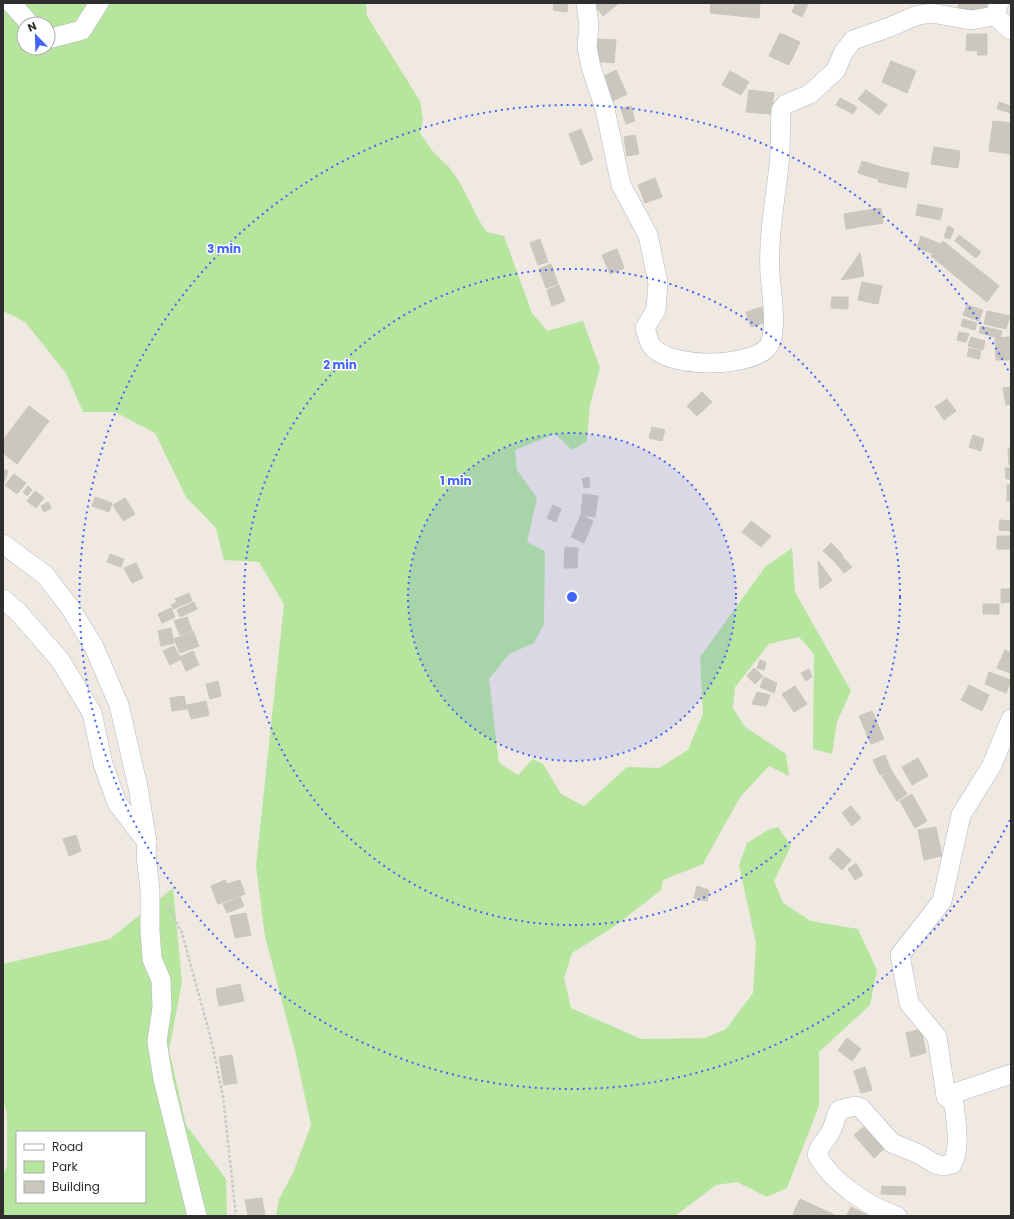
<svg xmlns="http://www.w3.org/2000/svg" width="1014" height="1219" viewBox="0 0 1014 1219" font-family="Poppins,sans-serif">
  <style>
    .green { fill: #b6e59e; fill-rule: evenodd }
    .building { fill: #cbc7bf; stroke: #cbc5ba }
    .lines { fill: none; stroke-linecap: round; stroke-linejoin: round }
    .minor-casing { stroke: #b4b7c1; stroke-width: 20 }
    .path { stroke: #c9c9c9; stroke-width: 2.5; stroke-dasharray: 3 2; stroke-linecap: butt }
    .minor { stroke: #fff; stroke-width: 19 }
    .ring { fill: none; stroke: #4264fb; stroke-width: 2; stroke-dasharray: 2 4 }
    .centre { fill: #4264fb; stroke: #fff; stroke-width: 2 }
    .ring-label { font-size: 12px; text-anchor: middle; font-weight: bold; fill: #4264fb; stroke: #fff; stroke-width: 3; stroke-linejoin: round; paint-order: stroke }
  </style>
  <rect width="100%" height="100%" fill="#efe9e1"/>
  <g class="green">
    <path d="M3,3H366L367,16L420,101L423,119L420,133L434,153L448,166L459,181L480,222L487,232L504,236L532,313L547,331L583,321L600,368L590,405L587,441L572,450L555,434L515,450L517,470L537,498L527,542L545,551L544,624L534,643L509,654L489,679L499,763L518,775L533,759L543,764L561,794L584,806L627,767L659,768L688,750L703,714L700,657L765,567L792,548L795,592L851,691L837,722L832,754L813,749L814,654L799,637L769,644L735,687L733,708L745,727L786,754L789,776L769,766L740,797L703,864L663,880L661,890L615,926L572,953L564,978L571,1008L641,1039L705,1038L726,1029L753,993L756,943L739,865L747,843L768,830L778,827L791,846L774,881L783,903L811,921L858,929L877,970L870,1005L819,1052V1106L787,1188L767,1197L737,1182L716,1185L675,1216H276L279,1199L293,1173L311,1125L296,1055L265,936L256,866L284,604L259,562L224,560L216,528L186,497L155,433L115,412H83L66,373L25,322L3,311ZM24,24H48V48H24Z"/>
    <path d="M173,888L182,982L169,1050L186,1125L226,1179L227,1216H3V1175L7,1166V1115L3,1097V964L110,939ZM17,1132H145V1202H17Z"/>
  </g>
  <g class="building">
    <polygon points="554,3 568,3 567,12 553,10"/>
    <polygon points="599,3 619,3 603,16 595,6"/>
    <polygon points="711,3 760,3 759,18 710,13"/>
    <polygon points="796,3 808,4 802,17 792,12"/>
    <polygon points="959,3 987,3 986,11 958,8"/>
    <polygon points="780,33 800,42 789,65 769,56"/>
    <polygon points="967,34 987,34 987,55 977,55 978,51 966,50"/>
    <polygon points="597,39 616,40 614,63 595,61"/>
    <polygon points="891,61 916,71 907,93 882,82"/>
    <polygon points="616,70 627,94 613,101 602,77"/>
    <polygon points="730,71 749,82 741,95 722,85"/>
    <polygon points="749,90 774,93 771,114 746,112"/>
    <polygon points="866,90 887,105 879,115 858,99"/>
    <polygon points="840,98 857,107 853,114 836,105"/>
    <polygon points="999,102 1011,106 1011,113 997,109"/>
    <polygon points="631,106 635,121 626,124 621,109"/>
    <polygon points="993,121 1011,123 1011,154 989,151"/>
    <polygon points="581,129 593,160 581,165 569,134"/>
    <polygon points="635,135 639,154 627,156 624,137"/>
    <polygon points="934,147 960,151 958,168 931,164"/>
    <polygon points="862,161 881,167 877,179 858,173"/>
    <polygon points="881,167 909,173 906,188 878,182"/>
    <polygon points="655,178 662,197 645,203 638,185"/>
    <polygon points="918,204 943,209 940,220 916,215"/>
    <polygon points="881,208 883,223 846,229 844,214"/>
    <polygon points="948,226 954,229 950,239 944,237"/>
    <polygon points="959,235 981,252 976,258 955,241"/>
    <polygon points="921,236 941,244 937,255 917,248"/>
    <polygon points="540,239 548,262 538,265 530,243"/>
    <polygon points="943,241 999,286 987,302 931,256"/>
    <polygon points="617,249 624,268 610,274 602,255"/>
    <polygon points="860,253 864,276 841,280"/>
    <polygon points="551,264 558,284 546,288 539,269"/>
    <polygon points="862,282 882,286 878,304 858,300"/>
    <polygon points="559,285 565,301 552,306 547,290"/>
    <polygon points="832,297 848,297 848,309 831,308"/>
    <polygon points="967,305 983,310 979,321 963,315"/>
    <polygon points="762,307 767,322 751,327 746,312"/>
    <polygon points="987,311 1010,316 1006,329 984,324"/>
    <polygon points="963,319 977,323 975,330 961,326"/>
    <polygon points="981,326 1002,331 1000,338 979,333"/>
    <polygon points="959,332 969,334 966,342 957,340"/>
    <polygon points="971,337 985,341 983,350 968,346"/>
    <polygon points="1011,337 1011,360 996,360 995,338"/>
    <polygon points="969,348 981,351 979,359 967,356"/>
    <polygon points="1011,387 1011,404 1006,405 1003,388"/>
    <polygon points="702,392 712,402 697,416 687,406"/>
    <polygon points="947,399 956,411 944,420 935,407"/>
    <polygon points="29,406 49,421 17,464 3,453 3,440"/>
    <polygon points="652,427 665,430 662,441 649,438"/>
    <polygon points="973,435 984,439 981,451 969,447"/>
    <polygon points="1008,448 1011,448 1011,465 1009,465"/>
    <polygon points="1005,468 1011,468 1011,479 1006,479"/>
    <polygon points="3,469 8,471 4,482 3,482"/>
    <polygon points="14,474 26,483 17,494 5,485"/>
    <polygon points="589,477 590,487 584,488 582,479"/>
    <rect x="1007" y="485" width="4" height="16"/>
    <polygon points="28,486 32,490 27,496 23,492"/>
    <polygon points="35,491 44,498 36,508 27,501"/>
    <polygon points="583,494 598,496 595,517 581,515"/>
    <polygon points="95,497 112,503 109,512 92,506"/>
    <polygon points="125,498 135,514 123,521 113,505"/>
    <polygon points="48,502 51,508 44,512 41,506"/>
    <polygon points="553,505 561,509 556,522 547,518"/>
    <polygon points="581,515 593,521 584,543 571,537"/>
    <polygon points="1000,520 1011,521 1011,531 999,530"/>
    <polygon points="751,521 771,536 761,547 742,532"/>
    <rect x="997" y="536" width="14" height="13"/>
    <polygon points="831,543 843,555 835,562 823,551"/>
    <polygon points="565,547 578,548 577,568 564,568"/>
    <polygon points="110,554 124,559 121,567 107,562"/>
    <polygon points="842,556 852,567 844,573 835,562"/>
    <polygon points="818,561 832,580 820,589"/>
    <polygon points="136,563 143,578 132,583 124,568"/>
    <polygon points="1001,589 1011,589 1011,602 1001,603"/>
    <polygon points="189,593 192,601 173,609 171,605 177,602 175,599"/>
    <polygon points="194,602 197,609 180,617 177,610"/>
    <rect x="983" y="604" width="16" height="10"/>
    <polygon points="171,608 175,617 162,623 158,614"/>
    <polygon points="187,617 192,630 180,635 174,621"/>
    <polygon points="171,628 174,643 161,646 158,631"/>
    <polygon points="193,631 199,646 180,653 174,639"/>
    <polygon points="174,646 181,659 170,665 163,651"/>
    <polygon points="1005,650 1011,653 1011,673 997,668"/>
    <polygon points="193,651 199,665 186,671 180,657"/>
    <polygon points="760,660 766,662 764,670 757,668"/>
    <polygon points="754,668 763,676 755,684 747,676"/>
    <polygon points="809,669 812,677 806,681 801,673"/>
    <polygon points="989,672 1011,680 1006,693 985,684"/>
    <polygon points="764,677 777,683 774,693 760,687"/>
    <polygon points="218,681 221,696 210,699 206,684"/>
    <polygon points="969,685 989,695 982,711 961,700"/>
    <polygon points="795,686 807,704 794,712 782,694"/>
    <polygon points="757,692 770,695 766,706 752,704"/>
    <polygon points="184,696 187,709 172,711 170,698"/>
    <polygon points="206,701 209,715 191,719 187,705"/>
    <polygon points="872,711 884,739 871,744 859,716"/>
    <polygon points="885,755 891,770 880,775 873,760"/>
    <polygon points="918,758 928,776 912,785 902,767"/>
    <polygon points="891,770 907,794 897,801 882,776"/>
    <polygon points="912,794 927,821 915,828 900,801"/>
    <polygon points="851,806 861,818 852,826 842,813"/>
    <polygon points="936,827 942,856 924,860 918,830"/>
    <polygon points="76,835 81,851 69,856 63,839"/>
    <polygon points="838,848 851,860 842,870 829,858"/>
    <polygon points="856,863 863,875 855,880 848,869"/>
    <polygon points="225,880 227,884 240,880 245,894 218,904 211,886"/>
    <polygon points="697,886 709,890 707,901 694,898"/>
    <polygon points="240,897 244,906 227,913 223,904"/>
    <polygon points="246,913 251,935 235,938 230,916"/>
    <polygon points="240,984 244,1001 219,1006 216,989"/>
    <polygon points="921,1029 926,1053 911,1057 906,1033"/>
    <polygon points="847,1038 861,1049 852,1061 838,1050"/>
    <polygon points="232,1055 237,1083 224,1085 219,1057"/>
    <polygon points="865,1067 872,1090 861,1093 854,1071"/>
    <polygon points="865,1126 885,1148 874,1158 854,1135"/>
    <polygon points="882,1186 906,1187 905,1195 881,1194"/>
    <polygon points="262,1198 265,1216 248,1216 245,1200"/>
    <polygon points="800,1199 837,1216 797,1216 793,1214"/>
    <polygon points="851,1207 867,1215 866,1216 847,1215"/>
  </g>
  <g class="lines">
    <g class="minor-casing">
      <g id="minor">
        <polyline points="11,3 30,24"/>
        <path d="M586,3L589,26L587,47L591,67L605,109L621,185L648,235L658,283L656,310L645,328C647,333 648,341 651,345C667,369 748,368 767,348C779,335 771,291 770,274C768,236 775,202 779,165C781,147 780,128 781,110L786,104L810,94L836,70L843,53L853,40L890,27L915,16L931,13L971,20L995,16"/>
        <polyline points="999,3 995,16 1011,30"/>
        <polyline points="48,39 82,30 99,3"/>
        <polyline points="3,544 45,575 71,609 94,647 119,705 138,787 147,842 117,803 103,764 92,713 60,660 19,613 3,599"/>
        <polyline points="1011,719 992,765 961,815 942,901 900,955 909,1003 937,1037 946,1096 1011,1074"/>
        <polyline points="147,842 146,856 150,890 150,931 152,959 161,980 162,1008 157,1041 163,1079 197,1216"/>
        <path d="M897,1216C868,1207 832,1182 817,1155C820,1144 826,1141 831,1131C835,1124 835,1117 839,1110L855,1106L861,1108L892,1143L919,1154L935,1164L943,1166L952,1164C961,1148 956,1122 954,1104L946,1096"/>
      </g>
    </g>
    <polyline class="path" points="167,904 182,933 211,1039 223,1096 236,1216"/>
    <use href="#minor" class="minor"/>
  </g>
  <circle cx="572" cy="597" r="164" fill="#4264fb" fill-opacity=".12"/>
  <g class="ring">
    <circle cx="572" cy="597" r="164"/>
    <circle cx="572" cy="597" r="328"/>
    <path d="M1010 820A492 492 0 1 1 1010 374"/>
  </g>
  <circle cx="572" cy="597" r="6" class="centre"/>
  <g class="ring-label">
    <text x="224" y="253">3 min</text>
    <text x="340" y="369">2 min</text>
    <text x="456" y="485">1 min</text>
  </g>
  <rect width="1014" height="1219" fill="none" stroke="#2e2e2e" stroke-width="8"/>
  <rect x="16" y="1131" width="130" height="72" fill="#ffffff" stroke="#ababab"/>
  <rect x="24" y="1144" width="20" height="6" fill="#ffffff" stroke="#ababab"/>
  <text x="52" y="1151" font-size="12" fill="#2e2e2e">Road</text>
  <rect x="24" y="1161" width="20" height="12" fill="#b6e59e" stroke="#ababab"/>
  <text x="52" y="1171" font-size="12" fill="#2e2e2e">Park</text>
  <rect x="24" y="1181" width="20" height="12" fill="#cbc7bf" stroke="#ababab"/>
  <text x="52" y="1191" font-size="12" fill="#2e2e2e">Building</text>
  <g transform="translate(36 36) rotate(337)"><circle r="19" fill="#ffffff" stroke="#ababab"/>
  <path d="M0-3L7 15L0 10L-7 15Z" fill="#4264fb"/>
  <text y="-6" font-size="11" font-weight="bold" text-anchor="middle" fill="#2e2e2e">N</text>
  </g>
</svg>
